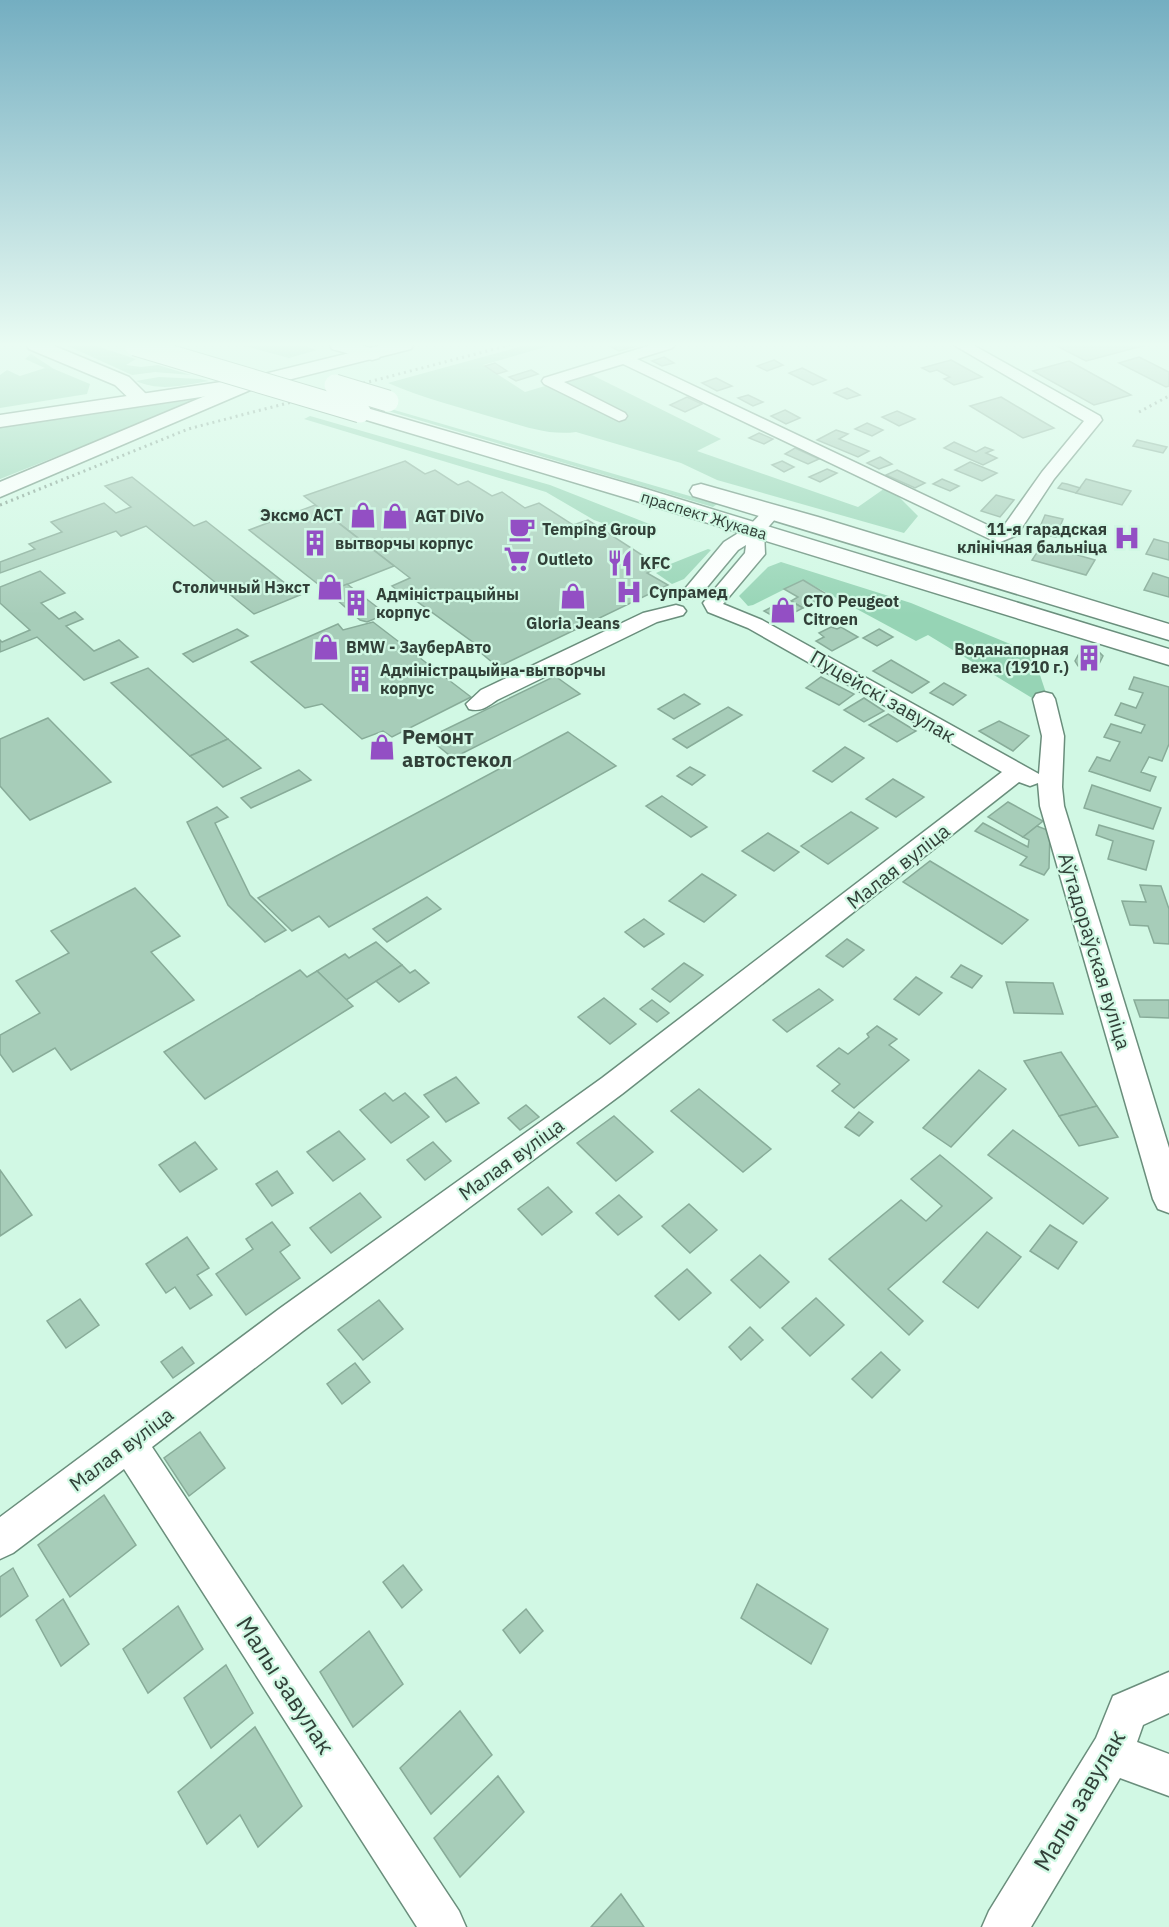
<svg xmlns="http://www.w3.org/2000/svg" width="1169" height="1927" viewBox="0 0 1169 1927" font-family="'IBM Plex Sans',sans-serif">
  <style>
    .green { fill: #96d4b5 }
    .building { fill: #a7cdb9; stroke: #88ac99; stroke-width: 1.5 }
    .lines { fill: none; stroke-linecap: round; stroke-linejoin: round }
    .minor-casing { stroke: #6a8e7c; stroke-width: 3 }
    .tertiary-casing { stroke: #6a8e7c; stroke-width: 3 }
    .secondary-casing { stroke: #6a8e7c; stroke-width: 3 }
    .primary-casing { stroke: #6a8e7c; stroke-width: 3 }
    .minor { fill: #fff; fill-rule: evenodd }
    .tertiary { fill: #fff; fill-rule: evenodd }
    .secondary { fill: #fff; fill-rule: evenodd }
    .primary { fill: #fff; fill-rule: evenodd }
    .rail { stroke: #7e998b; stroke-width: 3; stroke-dasharray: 2 4; stroke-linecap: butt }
    .primary-bridge-casing { stroke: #6a8e7c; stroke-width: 23; stroke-linecap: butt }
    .primary-bridge { stroke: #fff; stroke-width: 21 }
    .labels { text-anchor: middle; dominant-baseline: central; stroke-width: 4.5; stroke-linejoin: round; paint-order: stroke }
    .far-poi-label { font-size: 16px; font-weight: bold; fill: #314038; stroke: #d1f8e4; text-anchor: start }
    .far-street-label { font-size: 16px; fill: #314038; stroke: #d1f8e4 }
    .street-label { font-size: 20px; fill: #314038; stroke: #d1f8e4 }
    .poi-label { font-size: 20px; font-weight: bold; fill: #314038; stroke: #d1f8e4; text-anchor: start }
    .near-street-label { font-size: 24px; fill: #314038; stroke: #d1f8e4 }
  </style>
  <rect width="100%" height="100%" fill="#d1f8e4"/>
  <g class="green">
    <polygon points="66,345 93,345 136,359 126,365 141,367 158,365 191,375 155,372 132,375"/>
    <polygon points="241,345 301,345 317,350 289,358"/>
    <path d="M526,345H552L483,365L525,392L588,373L721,439L697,451L858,507L888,486L918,516L904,533L717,480L681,463L576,432C548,436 521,425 495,418C459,407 422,398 388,383Z"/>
    <polygon points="31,354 54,369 90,384 87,394 0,408 0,375 7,370 20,376 45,368 25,359"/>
    <path d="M159,377L200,379L209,381C183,385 161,392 136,381Z"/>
    <polygon points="196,399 198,401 88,449 83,446 0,479 0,428"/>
    <polygon points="391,409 717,504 713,507 388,411"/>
    <polygon points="310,416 550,485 657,527 635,535 594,520 546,492 304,419"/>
    <polygon points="708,549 711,550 684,579 672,584 656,573 665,569 663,567"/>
    <polygon points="781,562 911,603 1027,651 1035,660 1046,693 1032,698 928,635 916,641 803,580 753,605 748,606 739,596 768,567"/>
  </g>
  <g class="building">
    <polygon points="608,345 635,345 636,346 619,351"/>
    <polygon points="1055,345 1146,345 1086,361"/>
    <polygon points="664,357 674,363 662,366 652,361"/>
    <polygon points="1139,357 1169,372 1169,386 1166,387 1119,363"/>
    <polygon points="774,360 783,365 767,371 757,366"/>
    <polygon points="951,360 982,377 954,385 944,379 950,377 937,370 930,372 922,368"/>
    <polygon points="1069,361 1131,395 1094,405 1033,371"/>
    <polygon points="495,363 507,371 497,374 485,366"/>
    <polygon points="802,368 826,380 813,385 789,373"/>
    <polygon points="531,370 538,374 516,381 509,377"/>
    <polygon points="716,378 732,386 717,391 702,383"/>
    <polygon points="847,388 860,395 847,399 834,393"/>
    <polygon points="748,395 763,402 753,406 738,398"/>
    <polygon points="687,397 702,404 685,412 670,405"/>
    <polygon points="1001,397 1040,420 1054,428 1023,438 970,406"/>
    <polygon points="785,410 800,418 786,424 771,416"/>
    <polygon points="897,411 915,419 899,426 882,417"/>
    <polygon points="867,423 883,430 872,436 855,429"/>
    <polygon points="836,430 848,434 839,439 869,451 858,457 817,440"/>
    <polygon points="759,433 773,439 764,444 749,438"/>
    <polygon points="1137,440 1167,447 1163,453 1133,446"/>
    <polygon points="954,442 976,452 985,447 993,450 986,453 997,458 983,465 944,448"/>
    <polygon points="795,448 819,459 808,464 785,454"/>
    <polygon points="880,457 892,464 879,469 867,463"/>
    <polygon points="405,461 425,474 435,470 458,485 468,481 492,496 502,492 525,508 539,503 573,525 588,520 659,566 647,573 668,585 498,667 481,653 485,651 412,598 409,600 392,586 410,578 304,496"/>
    <polygon points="782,461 794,467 784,472 772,465"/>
    <polygon points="970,462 997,473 982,481 955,470"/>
    <polygon points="827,469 837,473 820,482 809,477"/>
    <polygon points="897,470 925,483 915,488 886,475"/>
    <polygon points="132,477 194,526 206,521 300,595 254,614 146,526 121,536 116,531 0,573 0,562 35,549 29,544 62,532 51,522 104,503 116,513 131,507 105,486"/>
    <polygon points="942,479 959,486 950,491 933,484"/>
    <polygon points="1086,479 1131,491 1122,505 1076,493"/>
    <polygon points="1062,483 1067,484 1080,488 1076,493 1058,488"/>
    <polygon points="996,495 1014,500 1000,517 981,511"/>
    <polygon points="315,505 394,566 328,592 249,530"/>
    <polygon points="1045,515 1063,519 1056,537 1037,534"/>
    <polygon points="1154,539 1169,543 1169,560 1146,554"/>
    <polygon points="1042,545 1095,560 1086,575 1032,560"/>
    <polygon points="40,571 65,593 41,603 59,619 75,612 83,619 66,626 94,651 119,640 138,657 84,680 37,637 0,652 0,640 2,642 30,630 0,603 0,587"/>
    <polygon points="1153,573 1169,578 1169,597 1144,590"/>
    <polygon points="803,580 828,595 803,608 791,601 798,597 784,589"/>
    <polygon points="347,584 386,614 367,622 360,620 328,592"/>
    <polygon points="787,599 803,608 780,620 764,611"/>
    <polygon points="373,622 471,697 392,737 383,731 362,739 322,704 305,708 251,662 338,624 343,630"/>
    <polygon points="831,627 837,629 841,627 858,637 832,651 816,641 824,637 819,633"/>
    <polygon points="237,629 248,636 193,662 183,654"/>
    <polygon points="879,629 893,637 877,646 863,638"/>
    <polygon points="1088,648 1098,651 1103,656 1097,668 1090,671 1078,666 1075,661 1081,650"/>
    <polygon points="891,660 929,682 912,693 873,671"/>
    <polygon points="148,668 228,739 190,756 111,683"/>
    <polygon points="555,676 580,694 453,758 428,738"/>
    <polygon points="821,677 854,694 839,705 806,688"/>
    <polygon points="1134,677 1169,687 1169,744 1162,761 1149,757 1141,772 1156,777 1150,791 1089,771 1097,757 1110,761 1120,742 1104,737 1111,724 1141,733 1145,725 1115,715 1121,703 1136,708 1143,693 1129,689"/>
    <polygon points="944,683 966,695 953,705 930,693"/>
    <polygon points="684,694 700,704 674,719 658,709"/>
    <polygon points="864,698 884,711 864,722 844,710"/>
    <polygon points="728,707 742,715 687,748 673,739"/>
    <polygon points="888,714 916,731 897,742 869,725"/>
    <polygon points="48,718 111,782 30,820 0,786 0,739"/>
    <polygon points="999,721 1029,736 1013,751 979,731"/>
    <polygon points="568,732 616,766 329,927 319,916 292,931 258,898"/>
    <polygon points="228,739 261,768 223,787 190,756"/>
    <polygon points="845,747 864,758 832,782 813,771"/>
    <polygon points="690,767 705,775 692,785 677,776"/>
    <polygon points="299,770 311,780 251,808 241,798"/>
    <polygon points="893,779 924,797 896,817 866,799"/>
    <polygon points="1092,785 1161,808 1153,829 1084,808"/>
    <polygon points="662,796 707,827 691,837 646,806"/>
    <polygon points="1008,802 1043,821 1023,837 988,817"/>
    <polygon points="217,807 228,817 215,823 250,895 286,930 265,942 228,905 187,822"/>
    <polygon points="851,812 878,828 828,864 801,846"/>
    <polygon points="983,823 1028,847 1029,840 1023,837 1037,826 1050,831 1049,868 1044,875 1020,865 1027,857 975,831"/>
    <polygon points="1099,825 1154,841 1146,870 1108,859 1113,841 1096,835"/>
    <polygon points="768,833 799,852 774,871 742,851"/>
    <polygon points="930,861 1028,920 1002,944 903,882"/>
    <polygon points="702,874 736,895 704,922 669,901"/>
    <polygon points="1140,885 1161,886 1169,909 1169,944 1154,943 1148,926 1130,925 1122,901 1146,902"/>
    <polygon points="135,888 180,936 151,952 194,1000 71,1070 55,1048 13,1072 0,1054 0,1035 40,1013 16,981 69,953 51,931"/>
    <polygon points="427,897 441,909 387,942 373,929"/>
    <polygon points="644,919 664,934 644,947 625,932"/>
    <polygon points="847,939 864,950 843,967 826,956"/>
    <polygon points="376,942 402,965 346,1000 317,971 345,954 349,958"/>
    <polygon points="684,963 703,975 670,1002 652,989"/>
    <polygon points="402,965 410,973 415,970 429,983 399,1002 376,981"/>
    <polygon points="961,965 982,976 972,988 951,977"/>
    <polygon points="300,970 307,977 317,971 353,1006 205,1099 164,1052"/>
    <polygon points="916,977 942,993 919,1015 894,999"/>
    <polygon points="1006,982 1053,983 1063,1014 1014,1013"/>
    <polygon points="819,989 833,1000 787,1032 773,1020"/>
    <polygon points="604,998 636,1024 610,1044 578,1017"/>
    <polygon points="652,1000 669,1013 657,1022 640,1009"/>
    <polygon points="1134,1000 1169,1000 1169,1018 1140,1017"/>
    <polygon points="877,1026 897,1039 889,1045 909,1060 854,1108 832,1091 840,1084 817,1066 839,1048 848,1054 869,1037 867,1034"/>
    <polygon points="1061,1052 1097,1106 1059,1116 1024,1061"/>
    <polygon points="979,1070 1006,1089 951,1147 923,1128"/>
    <polygon points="456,1077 479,1103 446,1122 424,1095"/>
    <polygon points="699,1089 771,1149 743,1172 671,1111"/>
    <polygon points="385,1093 393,1101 405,1093 429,1117 391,1143 360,1110"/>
    <polygon points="526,1105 539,1117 520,1130 508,1118"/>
    <polygon points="1097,1106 1118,1137 1079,1146 1059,1116"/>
    <polygon points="859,1112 873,1122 859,1136 845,1127"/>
    <polygon points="614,1116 653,1152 616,1181 577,1143"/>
    <polygon points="1013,1130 1108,1198 1083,1224 988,1155"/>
    <polygon points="339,1131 365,1159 333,1181 307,1152"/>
    <polygon points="195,1142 217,1169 180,1192 159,1165"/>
    <polygon points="433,1142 451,1161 425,1180 407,1160"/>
    <polygon points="940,1155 992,1198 888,1289 923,1321 909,1335 829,1259 901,1200 926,1221 942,1206 911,1179"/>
    <polygon points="0,1170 32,1215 0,1236"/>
    <polygon points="277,1171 293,1193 272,1206 256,1184"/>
    <polygon points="548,1187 572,1212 542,1235 518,1209"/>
    <polygon points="360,1193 381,1217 331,1253 310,1228"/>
    <polygon points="619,1195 642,1217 618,1235 596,1213"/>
    <polygon points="689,1204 717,1230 690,1253 662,1226"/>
    <polygon points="272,1222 290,1245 280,1252 300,1278 246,1315 216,1274 253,1249 246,1239"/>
    <polygon points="1050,1225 1077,1242 1058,1269 1030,1251"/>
    <polygon points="987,1232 1021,1257 978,1308 943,1282"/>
    <polygon points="187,1237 209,1268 197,1275 212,1295 190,1309 175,1287 166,1293 146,1264"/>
    <polygon points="760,1255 789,1282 760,1308 731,1280"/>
    <polygon points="687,1269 711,1293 679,1320 655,1296"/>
    <polygon points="816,1298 844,1325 810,1356 782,1328"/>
    <polygon points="80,1299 99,1325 66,1348 47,1321"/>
    <polygon points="379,1300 403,1329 363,1360 338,1330"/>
    <polygon points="750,1327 763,1340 741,1360 729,1347"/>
    <polygon points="182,1347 194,1363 173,1378 161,1362"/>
    <polygon points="881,1352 900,1370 872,1398 852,1379"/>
    <polygon points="355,1363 370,1382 342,1404 327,1384"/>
    <polygon points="200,1432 225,1468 189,1496 164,1458"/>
    <polygon points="104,1495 136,1545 70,1597 38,1545"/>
    <polygon points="403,1565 422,1590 402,1608 383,1582"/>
    <polygon points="13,1568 28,1596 0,1617 0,1577"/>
    <polygon points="757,1584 828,1629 811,1664 741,1618"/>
    <polygon points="63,1599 89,1644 61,1666 36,1620"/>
    <polygon points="178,1606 203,1649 148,1693 123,1649"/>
    <polygon points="526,1609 543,1631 520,1653 503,1630"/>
    <polygon points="369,1631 403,1684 353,1727 320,1672"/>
    <polygon points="226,1665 253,1713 211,1748 184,1698"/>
    <polygon points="460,1711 492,1755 431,1814 400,1768"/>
    <polygon points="255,1727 302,1806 258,1847 240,1815 207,1844 178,1792"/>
    <polygon points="498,1776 524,1812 460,1877 434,1838"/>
    <polygon points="621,1894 644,1927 591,1927"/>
  </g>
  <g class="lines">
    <g class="minor-casing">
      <g id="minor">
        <polygon points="651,345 675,345 672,348 637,359 998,530 1003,527 1042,472 1084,421 954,345 973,345 1100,416 1102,420 1054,479 1017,535 998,543 623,364 564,382 625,413 627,416 625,419 619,421 544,384 542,381 544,378"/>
        <polygon points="773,506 779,507 782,511 764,532 765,554 723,604 762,620 1039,774 1042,736 1033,699 1036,694 1044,692 1052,694 1055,699 1064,736 1062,787 1064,806 1169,1148 1169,1213 1158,1209 1153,1199 1040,806 1038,783 1030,786 1019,782 622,1094 303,1331 152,1447 459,1911 466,1927 417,1927 124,1469 13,1553 0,1559 0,1517 279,1309 602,1078 1002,772 748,628 708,612 703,603 745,553 746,545 738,550 698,598 684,598 681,594 684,590 724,542 748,527 767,507"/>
        <path d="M676,605L683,607L686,611L683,615L657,622L497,700C487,707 481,712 469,709L466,704L481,690L643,613Z"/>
        <polygon points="1169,1672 1169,1713 1143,1725 1137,1742 1169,1754 1169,1796 1120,1778 1031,1927 982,1927 989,1911 1096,1738 1113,1696"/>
      </g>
    </g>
    <g class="tertiary-casing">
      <polygon id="tertiary" points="248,378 255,380 258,384 255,388 0,497 0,482"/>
    </g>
    <g class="secondary-casing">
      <polygon id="secondary" points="382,345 413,345 411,349 248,390 0,427 0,415 248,378"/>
    </g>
    <g class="primary-casing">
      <g id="primary">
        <polygon points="27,345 52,345 129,377 152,400 149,404 135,404 115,385 29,349"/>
        <polygon points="330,345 360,345 379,350 381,354 379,358 372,360 332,349"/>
        <polygon points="360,406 646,489 1169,649 1169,665 630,499 353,416 350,412 353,408"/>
        <polygon points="701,484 818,517 1169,624 1169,640 693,496 690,491 693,486"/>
      </g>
    </g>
    <use href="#minor" class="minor"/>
    <use href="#tertiary" class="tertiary"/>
    <use href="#secondary" class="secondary"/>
    <use href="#primary" class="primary"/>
    <g class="rail">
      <polyline points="1139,412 1169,396"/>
      <polyline points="0,505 188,429 510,345"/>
    </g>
    <g class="primary-bridge-casing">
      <g id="primary-bridge">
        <polyline points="135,345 360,412"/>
        <polyline points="335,385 388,401"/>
      </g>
    </g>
    <use href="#primary-bridge" class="primary-bridge"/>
  </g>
  <linearGradient id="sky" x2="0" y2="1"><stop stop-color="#74aec1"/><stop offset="0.56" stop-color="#eafcf3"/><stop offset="1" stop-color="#eafcf3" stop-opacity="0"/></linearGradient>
  <rect width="1169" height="615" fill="url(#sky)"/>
  <defs>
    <g id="shop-bare" transform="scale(2.07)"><path d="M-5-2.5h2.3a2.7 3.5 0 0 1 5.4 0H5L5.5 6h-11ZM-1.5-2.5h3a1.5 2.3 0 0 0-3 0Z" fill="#934fc4" stroke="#d1f8e4" stroke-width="2.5" paint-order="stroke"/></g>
    <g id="cafe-bare" transform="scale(2.07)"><path d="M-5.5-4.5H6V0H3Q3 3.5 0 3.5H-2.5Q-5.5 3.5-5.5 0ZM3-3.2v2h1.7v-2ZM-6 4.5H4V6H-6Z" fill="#934fc4" stroke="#d1f8e4" stroke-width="2.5" paint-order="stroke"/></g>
    <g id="hospital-bare" transform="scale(2.07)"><path d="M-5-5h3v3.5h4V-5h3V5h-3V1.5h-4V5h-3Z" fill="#934fc4" stroke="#d1f8e4" stroke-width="2.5" paint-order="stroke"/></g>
    <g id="building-bare" transform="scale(2.07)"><path d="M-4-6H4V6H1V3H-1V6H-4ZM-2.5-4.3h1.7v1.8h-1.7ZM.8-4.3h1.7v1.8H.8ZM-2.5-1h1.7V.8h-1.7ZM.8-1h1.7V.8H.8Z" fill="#934fc4" stroke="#d1f8e4" stroke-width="2.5" paint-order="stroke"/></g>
    <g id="supermarket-bare" transform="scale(2.07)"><path d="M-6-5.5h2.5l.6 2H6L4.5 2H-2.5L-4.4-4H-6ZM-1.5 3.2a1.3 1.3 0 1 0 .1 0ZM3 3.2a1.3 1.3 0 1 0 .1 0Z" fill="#934fc4" stroke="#d1f8e4" stroke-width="2.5" paint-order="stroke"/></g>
    <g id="restaurant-bare" transform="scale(2.07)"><path d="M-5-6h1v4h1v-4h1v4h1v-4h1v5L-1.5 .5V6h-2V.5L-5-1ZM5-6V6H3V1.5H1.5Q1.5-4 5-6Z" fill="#934fc4" stroke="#d1f8e4" stroke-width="2.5" paint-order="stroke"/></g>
  </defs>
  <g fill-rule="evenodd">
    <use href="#shop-bare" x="363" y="515"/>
    <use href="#shop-bare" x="395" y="516"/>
    <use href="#cafe-bare" x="522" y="529"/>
    <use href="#hospital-bare" x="1127" y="538"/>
    <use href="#building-bare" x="315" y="543"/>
    <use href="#supermarket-bare" x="517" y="559"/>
    <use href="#restaurant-bare" x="620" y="563"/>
    <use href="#shop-bare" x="330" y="587"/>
    <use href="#hospital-bare" x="629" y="592"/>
    <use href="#shop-bare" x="573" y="596"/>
    <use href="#building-bare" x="356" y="603"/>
    <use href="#shop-bare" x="783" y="610"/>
    <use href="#shop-bare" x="326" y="647"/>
    <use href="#building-bare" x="1089" y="658"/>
    <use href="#building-bare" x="360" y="679"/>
    <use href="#shop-bare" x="382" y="747"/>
  </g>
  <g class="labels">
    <g class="far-poi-label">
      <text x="343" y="515" text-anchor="end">Эксмо АСТ</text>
      <text x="415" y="516">AGT DiVo</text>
      <text x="542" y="529">Temping Group</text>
      <text x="1107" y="529" text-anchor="end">11-я гарадская<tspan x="1107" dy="18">клінічная бальніца</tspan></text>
      <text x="335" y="543">вытворчы корпус</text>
      <text x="537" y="559">Outleto</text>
      <text x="640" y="563">KFC</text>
      <text x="310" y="587" text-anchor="end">Столичный Нэкст</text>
      <text x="649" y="592">Супрамед</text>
      <text x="376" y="594">Адміністрацыйны<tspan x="376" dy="18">корпус</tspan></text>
      <text x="803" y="601">СТО Peugeot<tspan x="803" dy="18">Citroen</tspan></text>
      <text x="573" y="623" text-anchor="middle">Gloria Jeans</text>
      <text x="346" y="647">BMW - ЗауберАвто</text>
      <text x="1069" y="649" text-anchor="end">Воданапорная<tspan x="1069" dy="18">вежа (1910 г.)</tspan></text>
      <text x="380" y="670">Адміністрацыйна-вытворчы<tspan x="380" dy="18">корпус</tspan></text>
    </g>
    <g class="far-street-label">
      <text transform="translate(704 515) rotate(17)">праспект Жукава</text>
    </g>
    <g class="street-label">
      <text transform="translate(883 696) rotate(30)">Пуцейскі завулак</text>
      <text transform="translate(898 866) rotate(-38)">Малая вуліца</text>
      <text transform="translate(1095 951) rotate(73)">Аўтадораўская вуліца</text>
      <text transform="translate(511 1159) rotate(-36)">Малая вуліца</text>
      <text transform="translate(121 1449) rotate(-37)">Малая вуліца</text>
    </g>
    <g class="poi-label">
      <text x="402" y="736">Ремонт<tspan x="402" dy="23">автостекол</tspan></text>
    </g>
    <g class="near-street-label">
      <text transform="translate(286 1685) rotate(57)">Малы завулак</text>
      <text transform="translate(1079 1800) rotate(-60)">Малы завулак</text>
    </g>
  </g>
</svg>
